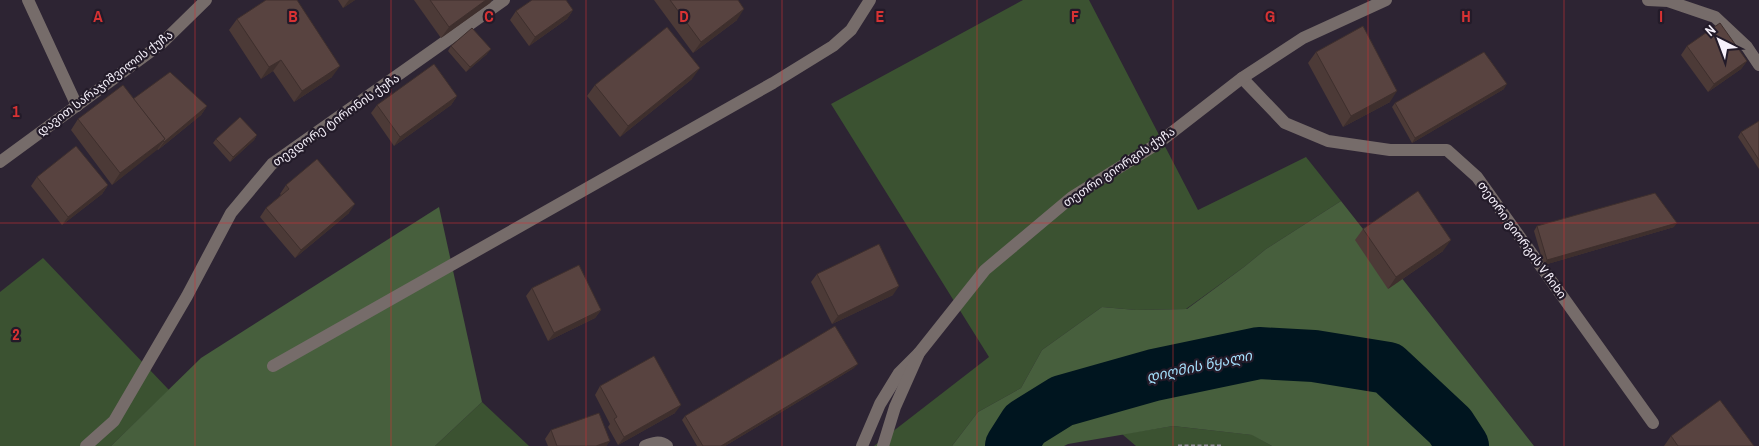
<svg xmlns="http://www.w3.org/2000/svg" width="1759" height="446" viewBox="0 0 1759 446" font-family="'Archivo Narrow','Noto Sans Georgian',sans-serif">
  <style>
    .green { fill: #3b5231 }
    .forest { fill: #475f3d }
    .lines { fill: none; stroke-linecap: round; stroke-linejoin: round }
    .river { stroke: #00151f; stroke-width: 52 }
    .path { stroke: #8e8794; stroke-width: 3; stroke-dasharray: 4 2.5; stroke-linecap: butt }
    .service { stroke: #766c6a; stroke-width: 12 }
    .minor { stroke: #766c6a; stroke-width: 12 }
    .wall { fill: #4c3a37 }
    .shaded-wall { fill: #3e2f2d }
    .building { fill: #584340; stroke: #3e2f2d }
    .grid { fill: none; stroke: #d83233; stroke-width: 1; stroke-opacity: 0.55 }
    .labels { text-anchor: middle; dominant-baseline: central; stroke-width: 4.5; stroke-linejoin: round; paint-order: stroke }
    .street-label { font-size: 12px; fill: #f6f1fb; stroke: #231b29 }
    .water-label { font-size: 14px; font-style: italic; fill: #a4dffc; stroke: #231b29 }
    .grid-label { font-size: 16px; text-anchor: middle; font-weight: bold; fill: #d83233; stroke: #231b29; stroke-width: 4.5; stroke-linejoin: round; paint-order: stroke }
  </style>
  <rect width="100%" height="100%" fill="#2d2433"/>
  <g class="green">
    <polygon points="1023,0 1089,0 1198,210 1306,157 1341,201 1266,249 1244,267 1186,309 1136,310 1102,307 1042,350 1021,388 978,412 952,446 874,446 989,357 831,104"/>
    <polygon points="43,258 169,390 111,446 0,446 0,292"/>
    <polygon points="482,402 529,446 435,446"/>
    <polygon points="1173,426 1253,435 1272,446 1136,446 1122,434"/>
  </g>
  <g class="forest">
    <polygon points="1341,201 1534,446 1272,446 1252,435 1173,426 1068,444 1064,446 952,446 978,412 1021,388 1042,350 1102,307 1136,310 1187,309 1244,267 1266,249"/>
    <polygon points="439,207 482,402 435,446 111,446 201,358"/>
  </g>
  <g class="lines">
    <polyline class="river" points="1011,446 1025,424 1062,401 1154,375 1259,353 1314,356 1388,368 1450,426 1463,446"/>
    <polyline class="path" points="1178,446 1223,446"/>
    <g class="service">
      <polyline points="1648,0 1668,1 1715,17 1747,47 1759,65"/>
      <polyline points="1242,78 1285,123 1328,141 1390,150 1447,150 1477,177 1653,423"/>
      <polyline points="273,366 773,83 833,46 851,30 870,0"/>
      <path d="M645,446C652,443 660,440 667,446"/>
      <polyline points="862,446 880,404 899,373 919,353"/>
    </g>
    <g class="minor">
      <polyline points="28,0 77,106"/>
      <polyline points="0,162 161,44 206,0"/>
      <polyline points="86,446 114,421 187,296 231,213 272,164 504,0"/>
      <polyline points="883,446 895,407 919,353 985,270 1072,197 1157,144 1242,78 1303,38 1386,0"/>
    </g>
  </g>
  <g class="wall">
    <polygon points="338,0 355,0 343,8"/>
    <polygon points="414,0 492,0 490,3 441,38"/>
    <polygon points="654,0 738,0 737,20 693,53"/>
    <polygon points="573,10 567,19 529,46 510,20 516,11"/>
    <polygon points="237,19 332,77 294,102 273,71 261,79 229,30"/>
    <polygon points="451,46 487,54 466,72 448,51"/>
    <polygon points="1687,46 1747,61 1741,69 1708,92 1681,55"/>
    <polygon points="1316,52 1390,102 1343,127 1308,63"/>
    <polygon points="692,79 620,137 587,96 595,85"/>
    <polygon points="1504,89 1412,143 1392,107 1395,103"/>
    <polygon points="457,96 451,105 394,146 371,113 377,105"/>
    <polygon points="133,99 207,106 201,115 158,150 157,149 112,185 71,130 78,119"/>
    <polygon points="1759,121 1759,169 1738,137 1741,132"/>
    <polygon points="257,135 254,140 230,162 213,143 216,139"/>
    <polygon points="37,177 108,185 102,194 62,225 31,186"/>
    <polygon points="286,185 349,213 295,258 260,217 266,208 281,195 280,194"/>
    <polygon points="1537,226 1674,227 1544,265 1534,231"/>
    <polygon points="1363,229 1443,251 1388,289 1355,240"/>
    <polygon points="817,274 893,295 832,324 811,282"/>
    <polygon points="532,288 601,310 595,318 548,341 526,296"/>
    <polygon points="854,368 725,446 697,446 682,420 685,416"/>
    <polygon points="600,386 675,413 618,445 608,427 610,424 595,395"/>
    <polygon points="551,430 610,441 606,446 548,446 545,439"/>
    <polygon points="1671,436 1754,446 1664,446"/>
  </g>
  <g class="shaded-wall">
    <polygon points="349,0 355,0 343,8"/>
    <polygon points="486,0 492,0 490,3 441,38 449,27"/>
    <polygon points="744,9 737,20 693,53 701,42"/>
    <polygon points="573,10 567,19 529,46 535,37"/>
    <polygon points="491,49 487,54 466,72 470,67"/>
    <polygon points="281,60 273,71 261,79 269,67"/>
    <polygon points="1747,61 1741,69 1708,92 1714,84"/>
    <polygon points="340,66 332,77 294,102 302,91"/>
    <polygon points="700,68 692,79 620,137 628,126"/>
    <polygon points="1507,84 1504,89 1412,143 1415,138"/>
    <polygon points="1397,91 1390,102 1343,127 1351,116"/>
    <polygon points="457,96 451,105 394,146 400,137"/>
    <polygon points="207,106 201,115 158,150 164,142"/>
    <polygon points="257,135 254,140 230,162 233,157"/>
    <polygon points="165,139 157,150 112,185 120,173"/>
    <polygon points="108,185 102,194 62,225 68,217"/>
    <polygon points="355,204 349,213 295,258 301,250"/>
    <polygon points="1677,223 1674,227 1544,265 1547,260"/>
    <polygon points="1451,240 1443,251 1388,289 1396,277"/>
    <polygon points="899,286 893,295 832,324 838,316"/>
    <polygon points="601,310 595,318 548,341 554,333"/>
    <polygon points="858,364 854,368 725,446 721,446"/>
    <polygon points="681,405 675,413 618,445 624,437"/>
    <polygon points="610,441 606,446 596,446"/>
  </g>
  <g class="building">
    <polygon points="266,0 297,0 340,66 302,91 281,60 269,67 237,19"/>
    <polygon points="430,0 486,0 449,27"/>
    <polygon points="532,0 566,0 573,10 535,37 516,11"/>
    <polygon points="670,0 738,0 744,9 701,42"/>
    <polygon points="1720,23 1747,61 1714,84 1687,46"/>
    <polygon points="1363,26 1397,91 1351,116 1316,52"/>
    <polygon points="667,27 700,68 628,126 595,85"/>
    <polygon points="472,28 491,49 470,67 451,46"/>
    <polygon points="1484,52 1507,84 1415,138 1395,103"/>
    <polygon points="434,64 457,96 400,137 377,105"/>
    <polygon points="170,72 207,106 164,142 163,141 165,139 133,99"/>
    <polygon points="123,85 165,139 120,173 78,119"/>
    <polygon points="240,117 257,135 233,157 216,139"/>
    <polygon points="1759,121 1759,160 1741,132"/>
    <polygon points="76,146 108,185 68,217 37,177"/>
    <polygon points="317,159 355,204 301,250 266,208 289,189 286,185"/>
    <polygon points="1418,191 1451,240 1396,277 1363,229"/>
    <polygon points="1655,193 1677,223 1547,260 1537,226"/>
    <polygon points="879,244 899,286 838,316 817,274"/>
    <polygon points="579,265 601,310 554,333 532,288"/>
    <polygon points="835,326 858,364 721,446 703,446 685,416"/>
    <polygon points="654,356 681,405 624,437 614,419 617,417 600,386"/>
    <polygon points="1720,400 1754,446 1678,446 1671,436"/>
    <polygon points="599,413 610,441 596,446 557,446 551,430"/>
  </g>
  <path class="grid" d="M195,0V446M391,0V446M586,0V446M782,0V446M977,0V446M1173,0V446M1368,0V446M1564,0V446M0,223H1759"/>
  <g class="labels">
    <g class="street-label">
      <text transform="translate(105 83) rotate(-37)">დავით სარაჯიშვილის ქუჩა</text>
      <text transform="translate(336 120) rotate(-35)">თევდორე ტირონის ქუჩა</text>
      <text transform="translate(1119 167) rotate(-34)">თეთრი გიორგის ქუჩა</text>
      <text transform="translate(1522 240) rotate(54)">თეთრი გიორგის V ჩიხი</text>
    </g>
    <g class="water-label">
      <text transform="translate(1199 366) rotate(-12)">დიღმის წყალი</text>
    </g>
  </g>
  <g class="grid-label">
    <text x="98" y="22">A</text>
    <text x="293" y="22">B</text>
    <text x="489" y="22">C</text>
    <text x="684" y="22">D</text>
    <text x="880" y="22">E</text>
    <text x="1075" y="22">F</text>
    <text x="1270" y="22">G</text>
    <text x="1466" y="22">H</text>
    <text x="1661" y="22">I</text>
    <text x="16" y="117">1</text>
    <text x="16" y="340">2</text>
  </g>
  <g transform="translate(1719 40) rotate(318)" stroke="#231b29" stroke-width="4" paint-order="stroke">
  <path d="M0-4L9 19L0 12L-9 19Z" fill="#f6f1fb"/>
  <text y="-8" font-size="14" font-weight="bold" text-anchor="middle" fill="#f6f1fb">N</text>
  </g>
</svg>
